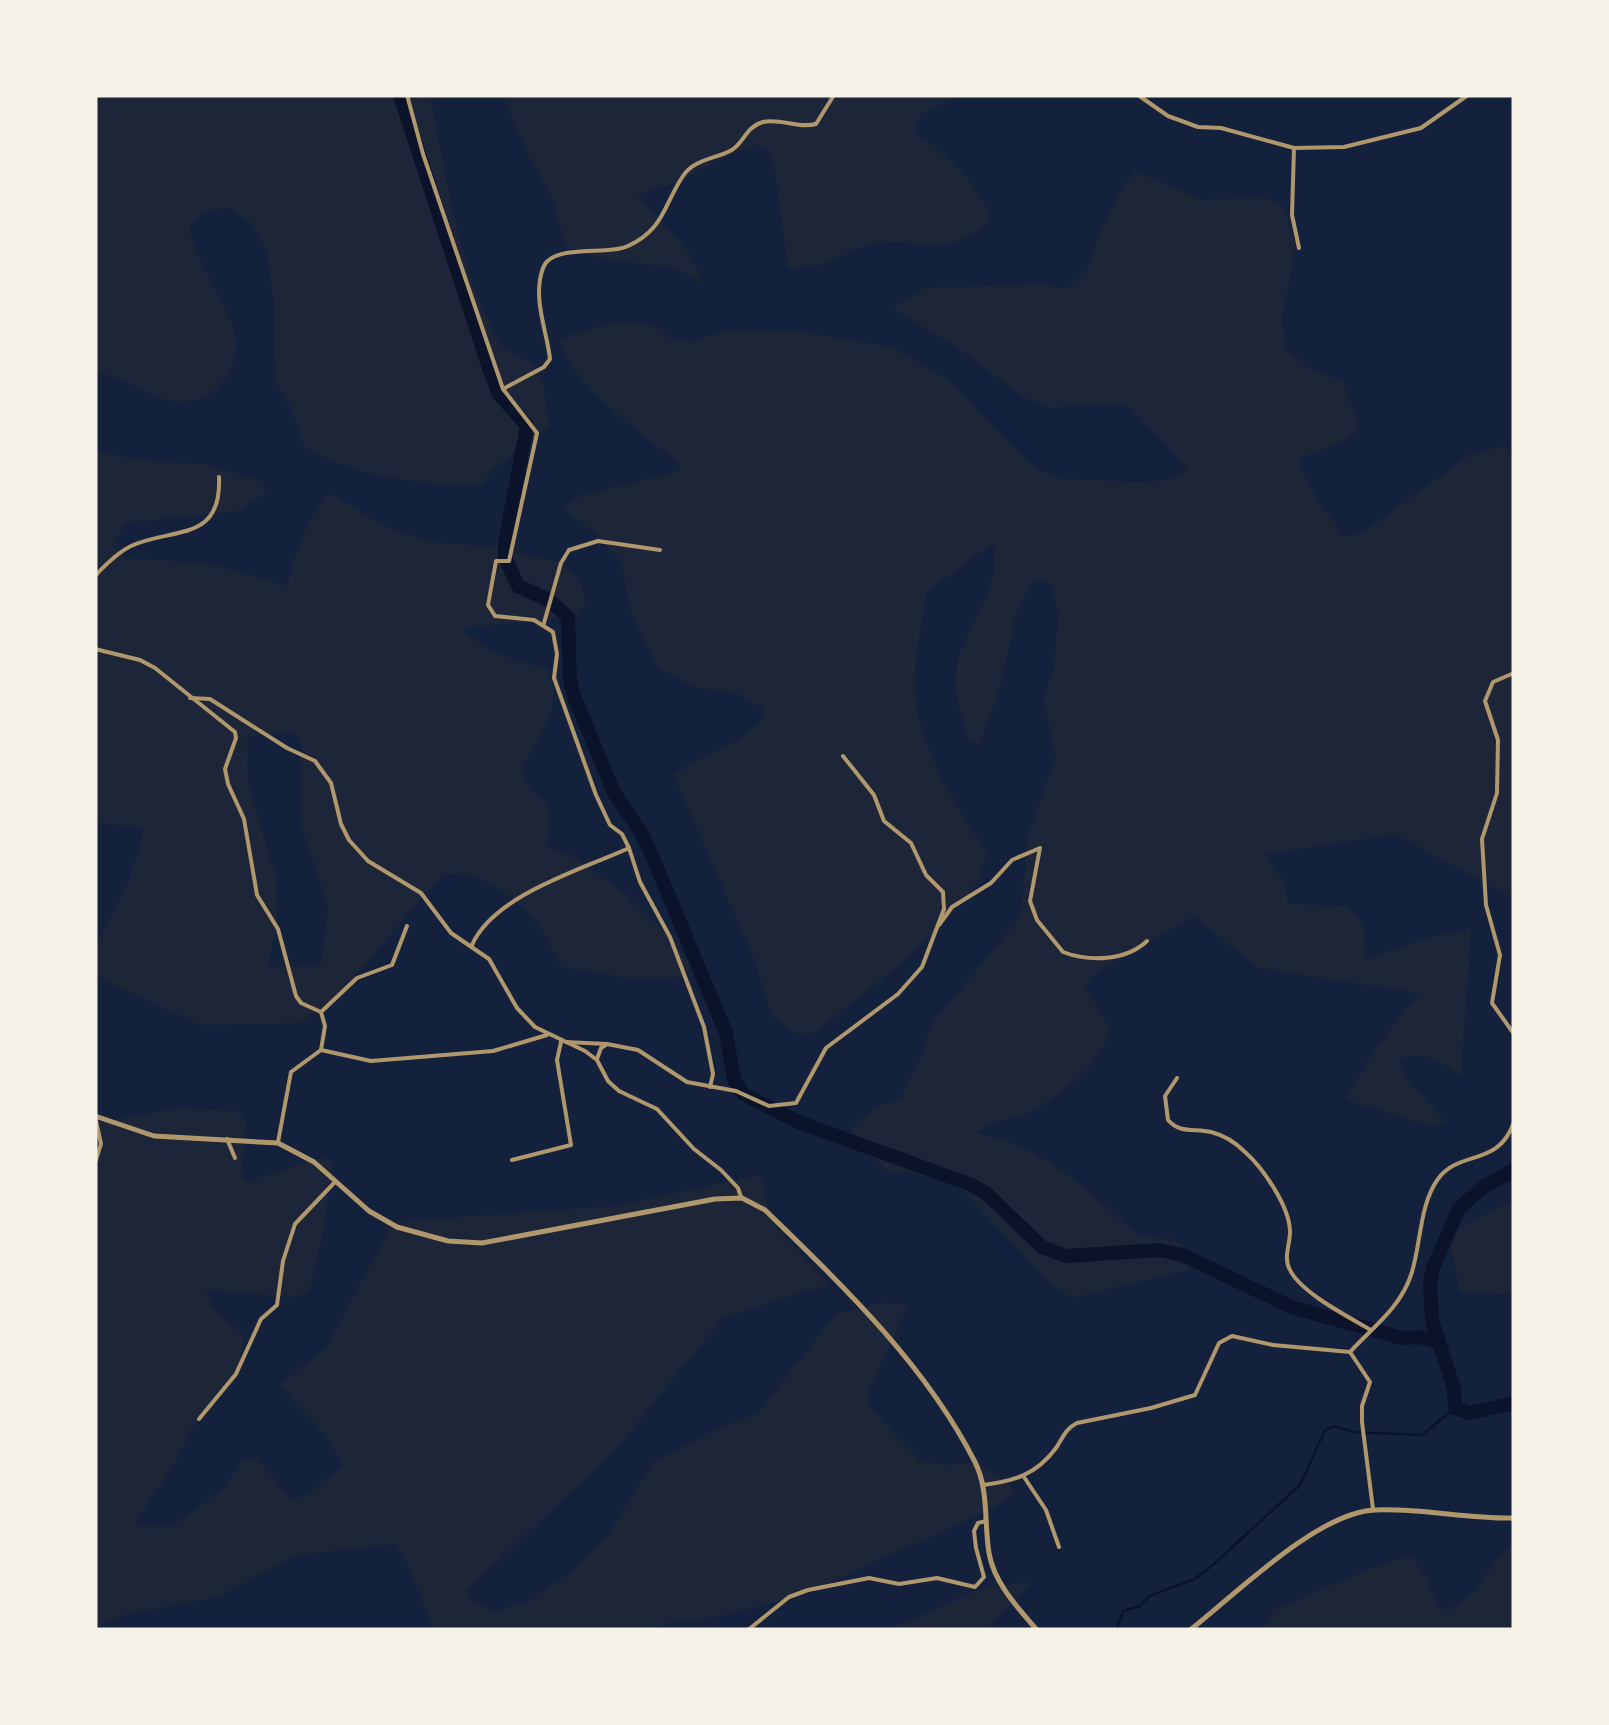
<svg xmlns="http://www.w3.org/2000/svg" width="1609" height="1725" viewBox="0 0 1609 1725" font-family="'DejaVu Sans',sans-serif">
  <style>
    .green { fill: #1d2539; fill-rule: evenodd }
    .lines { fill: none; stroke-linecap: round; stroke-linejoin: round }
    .stream { stroke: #0b132b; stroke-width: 2.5 }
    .river { stroke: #0b132b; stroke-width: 14 }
    .minor { stroke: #b1986c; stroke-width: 4 }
    .tertiary { stroke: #b1986c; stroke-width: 5 }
  </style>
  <rect width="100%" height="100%" fill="#14213d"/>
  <g class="green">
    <path d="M95,95H430L453,214L471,281L500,345L534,365L543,382L549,427L493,469L482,485C426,487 352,476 304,447L292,410L273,378L274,302L266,248L251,223L229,207L204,212L190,226C193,278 266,332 222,383C212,395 199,401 182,402C156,404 126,373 95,374Z"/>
    <path d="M502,95H961L921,115L914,130C919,140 924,139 932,145C953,161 985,193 991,219C946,263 922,235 872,244C854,248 838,260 820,265C810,268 799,267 788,268L774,164L767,149L756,144L699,169L679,182L637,195C660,224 692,245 702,283C693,278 683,270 673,268C636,261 599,264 565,245L553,199L529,157Z"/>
    <path d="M1135,171L1203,200L1264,197L1284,208L1296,246L1282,318L1286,348L1309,368L1342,381L1360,426C1347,444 1319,449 1299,460C1309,495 1327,506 1343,537L1362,533L1472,453L1506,446L1514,458V895H1507L1395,834L1264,855L1286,885L1288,904L1346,906L1364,924L1365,960L1430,937L1471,928L1461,1077C1439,1062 1423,1046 1398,1062L1412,1085L1447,1123L1429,1126L1346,1100L1374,1050L1419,993L1259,968L1194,916L1098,972L1084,985L1111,1030C1100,1064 1060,1098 1027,1113C1009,1121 992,1120 975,1132L1022,1146L1072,1177L1138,1235L1175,1240L1203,1266L1073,1298L1052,1285L958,1186L913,1173L889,1172L853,1142L851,1128L876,1107L900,1098L919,1060L933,1022L1020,918L1029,832L1056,755L1043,698L1054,667L1058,618L1053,586L1043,580L1034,582L1018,606L1001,685L980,743L970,741C960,715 950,683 959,656C970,623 1004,581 992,544L926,593C922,631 909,678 918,716C930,765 960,812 987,853C984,863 981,874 976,883C947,931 857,1001 810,1035L792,1033L771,1014L754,959L673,774L737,740L764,718L761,707L737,693L694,687L658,668L631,613L621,562L594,531L563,509L581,495L679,471L680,464C642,433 575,388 559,341L574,333L613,323L638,321L659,328L672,339L690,341L734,330L805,332L891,347L946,378L1037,470L1067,479L1138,482L1169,480L1188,469L1129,406L1096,404L1052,408L1025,398L955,346L892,308L925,288L1047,284L1065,290L1088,269L1101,229L1120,190Z"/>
    <path d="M95,450L138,460L211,465L264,482L266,494L238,511L125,523L113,547L125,558L209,563L287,586C294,552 306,524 326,495H335L375,521L405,534L442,543L488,546L563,564L581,584L586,603L577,616L464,628C477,650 524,663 548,669C565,706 540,735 522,767C529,809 560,786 546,843L550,849L567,853L623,892L672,939L691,965L685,977L634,979L563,967C554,956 551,944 543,932C521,901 482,868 442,875L335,999L299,1023L201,1025L101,979L95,967V947L129,880L144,829L95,822ZM291,731L301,739V825L328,906L321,966L268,967L277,920L276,877L248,782L247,737Z"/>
    <path d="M176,1108L236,1111L246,1121L241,1177L244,1182L324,1157L333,1163L323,1233L309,1293L290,1297L206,1290L212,1307L243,1335V1350L234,1381L191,1429L176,1462L135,1524L171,1527L220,1491L242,1461L256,1457L291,1500L310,1493L343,1464L327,1437L279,1385L326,1348L393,1222L614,1206L760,1175L772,1223L830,1284L723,1318L611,1455L467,1590L468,1599L496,1611L530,1600L568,1574L607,1536L653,1462L716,1429L758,1413L836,1314L882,1303L907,1305C898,1340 874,1368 866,1403L919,1460L945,1465L977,1463L1000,1476L1016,1491L994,1508L798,1597L703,1620L672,1622L647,1630H433L408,1565L395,1544L297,1555L217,1597L125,1615L95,1628V1121H109Z"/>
    <polygon points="1511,1201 1514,1202 1514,1295 1460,1292 1448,1234"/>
    <polygon points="1512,1546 1514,1630 1266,1630 1273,1610 1389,1561 1412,1557 1427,1578 1437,1606 1449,1611 1475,1591 1497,1559"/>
    <polygon points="1031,1583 985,1630 888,1630 990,1585"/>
  </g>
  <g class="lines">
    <polyline class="stream" points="1116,1630 1123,1611 1140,1606 1149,1596 1195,1579 1215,1563 1300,1485 1325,1430 1335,1426 1353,1432 1422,1435 1455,1408"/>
    <g class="river">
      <polyline points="400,95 489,368 499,394 527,426 505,543 505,558 518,586 549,600 568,617 570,680 574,696 614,793 642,834 653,858 726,1033 734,1080 743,1094 801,1123 972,1185 986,1193 1042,1247 1066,1256 1159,1250 1183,1255 1291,1307 1402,1338 1420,1337 1438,1342"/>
      <polyline points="1514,1170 1485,1186 1459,1208 1433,1268 1430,1284 1432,1320 1454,1389 1455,1408 1470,1413 1514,1403"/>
    </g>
    <g class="minor">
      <polyline points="407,95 423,154 503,389 537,433 509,561 496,561 488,605 495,616 534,620 553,632 557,654 554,678 596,795 610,825 622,834 629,848 640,882 670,937 704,1027 713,1074 710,1087"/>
      <polyline points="1138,95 1168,116 1198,127 1221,128 1294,148 1344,147 1421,128 1468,95"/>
      <polyline points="1294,148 1292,215 1299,248"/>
      <path d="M503,389L544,367L550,359C547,331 532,298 543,268C552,243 607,256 628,246C664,230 664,204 683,176C693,160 714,159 730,151C744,144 745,127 763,122C781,118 799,129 816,124L834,95"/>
      <path d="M95,576C106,564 117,553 131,546C172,527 222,543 219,477"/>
      <polyline points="544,623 561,563 569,550 598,541 660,550"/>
      <polyline points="95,649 140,660 155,668 235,732 236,738 225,769 228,784 244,819 257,895 278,929 296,996 301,1003 321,1012 325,1026 321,1050 291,1072 278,1142"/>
      <polyline points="1514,673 1493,682 1485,701 1498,740 1497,793 1482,839 1486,905 1500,955 1492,1003 1514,1034"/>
      <polyline points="190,698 210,699 287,748 315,761 331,783 341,824 349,840 368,861 421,893 451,933 489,959 517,1008 535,1027 585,1051 597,1060 608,1081 619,1091 657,1109 694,1149 721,1170 738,1188 741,1197"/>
      <path d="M939,925L952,907L991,883L1012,860L1040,848L1030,901L1037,920L1063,952C1089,962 1126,961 1147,941"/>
      <path d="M472,945C494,895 581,870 629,848"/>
      <polyline points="321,1012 357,978 392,965 407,926"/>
      <polyline points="566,1042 606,1044"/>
      <polyline points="321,1050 371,1061 493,1051 547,1035"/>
      <polyline points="597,1059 601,1048 607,1044 638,1050 687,1082 736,1091 769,1106 796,1103 826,1048 898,994 922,967 944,909 943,892 926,875 911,843 884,821 874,795 843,756"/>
      <path d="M1177,1078L1165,1096L1168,1120C1180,1134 1195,1128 1211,1132C1223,1135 1236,1143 1245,1152C1263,1168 1290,1207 1290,1232C1290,1245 1283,1258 1290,1270C1301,1293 1349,1317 1371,1330"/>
      <polyline points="95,1116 101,1144 95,1163"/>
      <polyline points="227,1139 235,1158"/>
      <polyline points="512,1160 571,1145 557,1060 561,1042"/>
      <polyline points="1350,1352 1370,1382 1362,1406 1362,1422 1373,1509"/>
      <polyline points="199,1419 236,1374 261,1319 277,1305 283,1261 295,1224 335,1182"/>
      <polyline points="1024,1477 1046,1510 1059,1547"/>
      <path d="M983,1485C1014,1481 1036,1475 1056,1448C1063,1438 1065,1429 1077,1423L1151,1408L1195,1395L1219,1343L1232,1336L1273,1345L1350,1352C1373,1327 1400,1308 1411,1275C1421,1246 1419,1205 1438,1179C1460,1149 1498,1168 1514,1122"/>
      <polyline points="748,1630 789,1597 808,1590 869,1578 899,1584 937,1578 975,1587 984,1577 976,1548 974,1531 978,1523 986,1521"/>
    </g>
    <g class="tertiary">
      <path d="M95,1116L154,1136L278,1143L314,1162L369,1211L397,1227L448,1241L482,1243L715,1199L742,1198L765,1210C843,1286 925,1364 975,1462C989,1490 984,1523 989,1553C994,1583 1018,1608 1037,1630"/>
      <path d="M1190,1630C1236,1594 1318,1512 1375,1510C1421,1508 1468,1519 1514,1518"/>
    </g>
  </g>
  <rect width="1609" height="1725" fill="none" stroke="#f6f1e7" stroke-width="195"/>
</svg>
